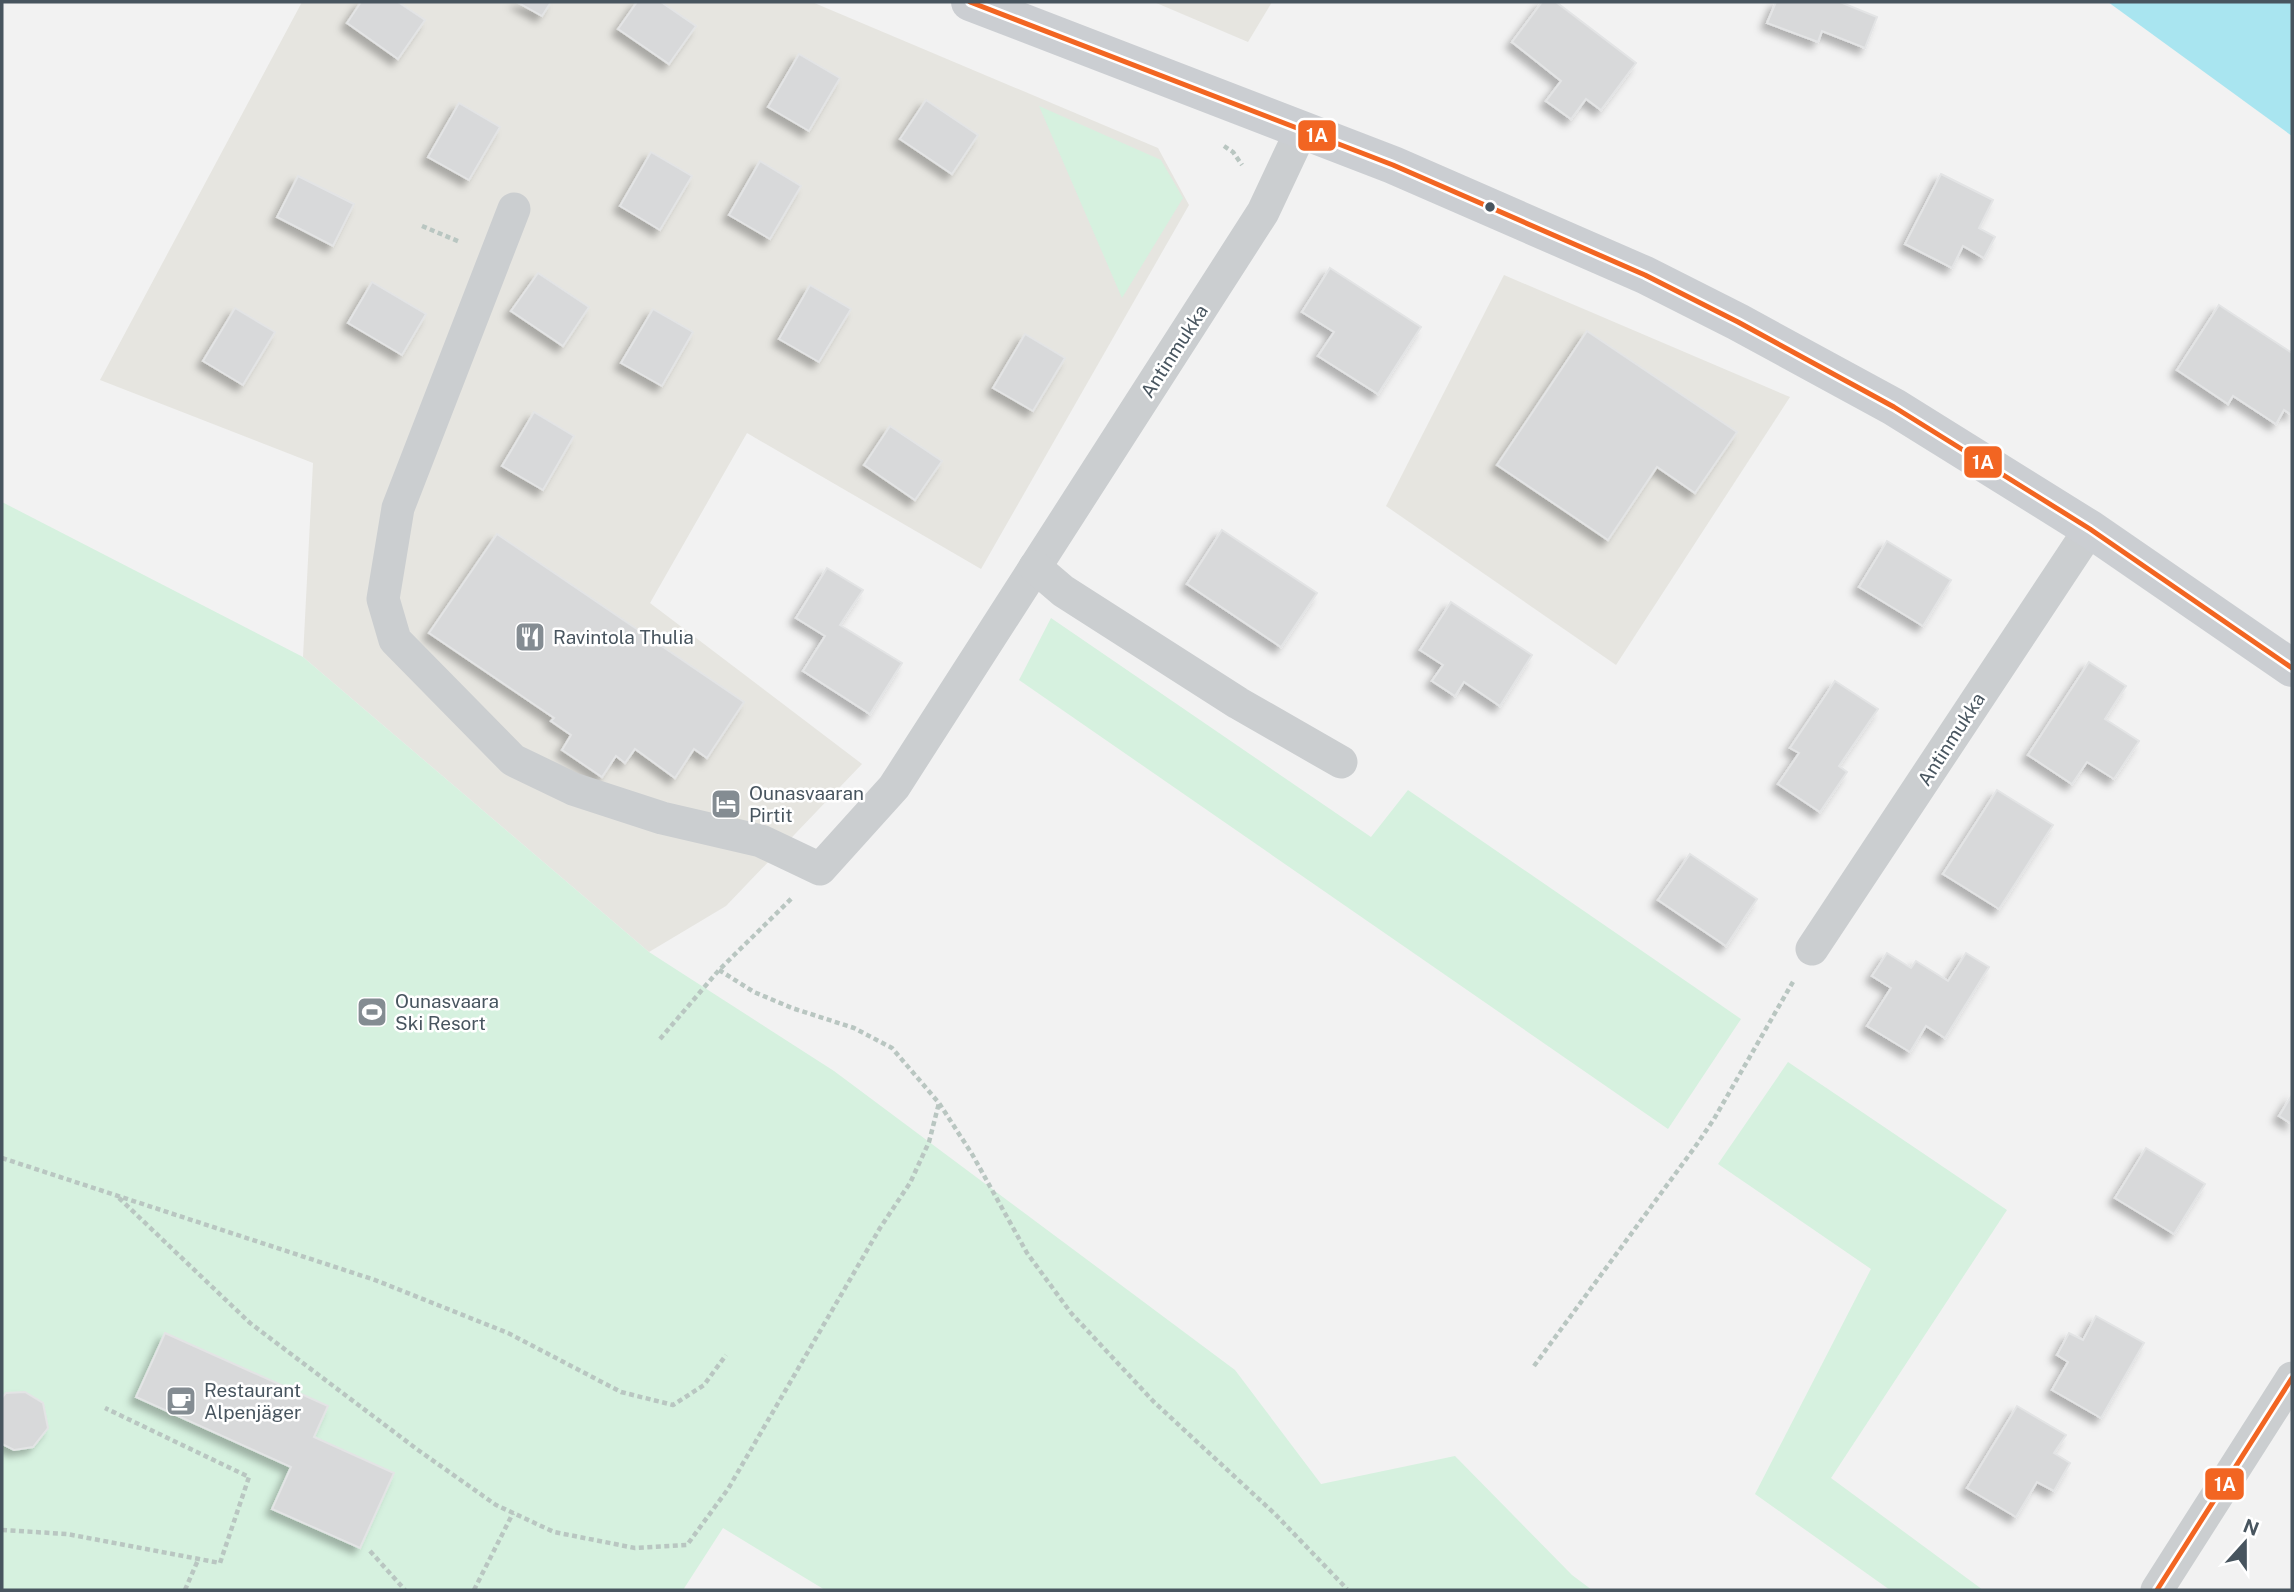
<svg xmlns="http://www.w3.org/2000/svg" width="2294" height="1592" viewBox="0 0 2294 1592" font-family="'Public Sans',sans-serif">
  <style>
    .commercial { fill: #e6e5e0 }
    .green { fill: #d6f1df }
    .water { fill: #a9e5f0 }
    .building { fill: #d8d9da; stroke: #e3e4e5; stroke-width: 2; filter: url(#shadow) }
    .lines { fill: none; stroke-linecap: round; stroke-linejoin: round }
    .path { stroke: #b9c6c1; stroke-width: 4.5; stroke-dasharray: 5 3.5; stroke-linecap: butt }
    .street { stroke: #cbced0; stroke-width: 33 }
    .secondary { stroke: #cbced2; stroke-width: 38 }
    .bus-1-casing { stroke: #fff; stroke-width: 10 }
    .bus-1 { stroke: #f26522; stroke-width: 5 }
    .bus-dot { fill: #48555f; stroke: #fff; stroke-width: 2.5 }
    .labels { text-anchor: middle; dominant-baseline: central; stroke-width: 5; stroke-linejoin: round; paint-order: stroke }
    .street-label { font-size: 19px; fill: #48555f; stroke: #fff }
    .poi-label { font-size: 19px; fill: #48555f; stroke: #fff; text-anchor: start }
    .line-badge { stroke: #fff; stroke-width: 2.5 }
    .badge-label { font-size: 19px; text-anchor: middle; font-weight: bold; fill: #fff }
  </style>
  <defs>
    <filter id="shadow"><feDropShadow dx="-6" dy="6" stdDeviation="3.5" flood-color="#0004"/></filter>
  </defs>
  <rect width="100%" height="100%" fill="#f2f2f2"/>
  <g class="commercial">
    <polygon points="302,2 812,2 1158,148 1189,205 981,569 747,433 650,603 862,764 726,906 649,952 303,657 313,463 100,380"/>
    <polygon points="1154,2 1272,2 1248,42"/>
    <polygon points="1504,275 1790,397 1616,665 1386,506"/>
  </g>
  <g class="green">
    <polygon points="1039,106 1161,160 1183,198 1122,298"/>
    <polygon points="2,502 303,657 649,952 834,1071 1235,1370 1321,1484 1455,1456 1572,1575 1592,1590 825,1590 723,1528 683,1590 2,1590"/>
    <polygon points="1051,618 1371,837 1408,790 1741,1019 1668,1129 1019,680"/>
    <polygon points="1788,1062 2007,1210 1831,1478 1983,1590 1890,1590 1755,1494 1871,1269 1718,1164"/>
  </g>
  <polygon class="water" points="2108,2 2292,2 2292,136"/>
  <g class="building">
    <polygon points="361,2 398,2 425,20 398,59 347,23"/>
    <polygon points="517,2 551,2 542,16"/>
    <polygon points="637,2 661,2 696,26 669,64 618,29"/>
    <polygon points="1542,2 1556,2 1636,63 1601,110 1586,99 1571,119 1546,101 1561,81 1512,42"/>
    <polygon points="1776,2 1840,2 1877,17 1865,48 1822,31 1818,42 1767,23"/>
    <polygon points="799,54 840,78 809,131 768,107"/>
    <polygon points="926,100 978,135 952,174 900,139"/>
    <polygon points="459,103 500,127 469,180 428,157"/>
    <polygon points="651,152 692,176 660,230 620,206"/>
    <polygon points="760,161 801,186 770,239 729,215"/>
    <polygon points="1941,174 1993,200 1979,228 1995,237 1984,258 1963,246 1952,268 1905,244"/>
    <polygon points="298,176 354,204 333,246 277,217"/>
    <polygon points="1330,268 1421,327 1378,394 1318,356 1334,332 1302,312"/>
    <polygon points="538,273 589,307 563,346 511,311"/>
    <polygon points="372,282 426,314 402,355 348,323"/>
    <polygon points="810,285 851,309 819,362 779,339"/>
    <polygon points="2219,305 2292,353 2292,415 2284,410 2276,424 2233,396 2228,404 2177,370"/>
    <polygon points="235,308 275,332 243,385 203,361"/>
    <polygon points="653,309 693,332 662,386 621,363"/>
    <polygon points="1587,331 1737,432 1695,493 1657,467 1608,540 1497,465"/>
    <polygon points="1025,334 1065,358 1033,411 993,388"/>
    <polygon points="534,412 574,436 543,490 502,466"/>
    <polygon points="890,426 942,461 915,500 864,465"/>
    <polygon points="1222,530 1317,593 1281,647 1187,584"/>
    <polygon points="497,534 744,702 707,758 694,749 675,778 635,749 625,763 616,756 602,777 562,750 571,735 551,721 554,718 429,633"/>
    <polygon points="1887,541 1951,580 1923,626 1859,587"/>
    <polygon points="827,568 863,590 840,625 902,663 870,714 803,671 825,636 796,618"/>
    <polygon points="1451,602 1532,655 1500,706 1464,682 1455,696 1432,681 1443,665 1420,650"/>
    <polygon points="2089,662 2126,686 2105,719 2139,741 2114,779 2087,762 2072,784 2028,755"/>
    <polygon points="1835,681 1878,709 1839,766 1847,772 1820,812 1778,784 1799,753 1790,748"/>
    <polygon points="1997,790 2053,825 1999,909 1943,874"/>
    <polygon points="1690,854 1757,899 1726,946 1658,900"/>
    <polygon points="1887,953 1911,968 1916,961 1948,981 1966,953 1989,967 1945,1038 1926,1026 1910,1052 1867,1026 1891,988 1872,976"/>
    <polygon points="2292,1095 2292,1124 2279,1116"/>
    <polygon points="2146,1148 2205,1184 2174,1234 2115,1198"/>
    <polygon points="2096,1316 2144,1343 2101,1418 2052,1390 2068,1362 2057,1355 2069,1333 2083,1340"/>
    <polygon points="165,1333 328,1406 314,1437 394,1473 360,1548 272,1509 291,1467 136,1397"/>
    <polygon points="25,1392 43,1403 48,1428 33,1447 14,1450 2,1444 2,1398 6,1393"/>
    <polygon points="2017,1406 2066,1435 2054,1453 2070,1463 2054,1491 2037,1482 2016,1517 1967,1488"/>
  </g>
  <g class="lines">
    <g class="path">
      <polyline points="1224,146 1233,152 1242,165"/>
      <polyline points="422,226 460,242"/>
      <polyline points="719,970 754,992 792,1008 854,1028 892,1048 939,1103 972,1154 1027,1253 1071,1313 1154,1402 1275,1514 1347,1589"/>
      <polyline points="660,1039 719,970 793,897"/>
      <polyline points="2,1158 375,1280 508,1333 621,1392 673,1405 704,1385 726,1355"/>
      <polyline points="119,1198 250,1323 418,1450 496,1505 554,1532 635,1548 687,1545 728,1489 880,1228 910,1183 929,1142 939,1103"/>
      <polyline points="1534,1366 1695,1147 1714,1119 1794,980"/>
      <polyline points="2,1530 67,1534 220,1563 249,1477 105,1408"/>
      <polyline points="370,1551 405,1590"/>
      <polyline points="185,1590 198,1560"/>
      <polyline points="474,1590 513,1513"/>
    </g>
    <g class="street">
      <polyline points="514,209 398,508 383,599 395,640 513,760 573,789 662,818 761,841 820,869 894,787 1263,212 1302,129"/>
      <polyline points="1035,567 1063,591 1238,703 1341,762"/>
      <polyline points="1812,949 2090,529"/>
      <polyline points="2157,1590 2292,1378"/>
    </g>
    <polyline class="secondary" points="970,2 1393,165 1645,275 1738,322 1894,407 2090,529 2292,668"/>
    <g class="bus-1-casing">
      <g id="bus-1">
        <polyline points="970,2 1393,165 1645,275 1738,322 1894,407 2090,529 2292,668"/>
        <polyline points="2157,1590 2292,1378"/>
      </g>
    </g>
    <use href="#bus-1" class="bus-1"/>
  </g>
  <defs>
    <g id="restaurant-square" transform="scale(1.575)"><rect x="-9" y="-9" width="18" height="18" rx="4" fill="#848c92" stroke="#fff"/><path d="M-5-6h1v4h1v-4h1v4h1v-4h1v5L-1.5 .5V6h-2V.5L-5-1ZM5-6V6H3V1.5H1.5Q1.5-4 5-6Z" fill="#fff"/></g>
    <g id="hotel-square" transform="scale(1.575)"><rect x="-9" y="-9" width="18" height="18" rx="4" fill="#848c92" stroke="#fff"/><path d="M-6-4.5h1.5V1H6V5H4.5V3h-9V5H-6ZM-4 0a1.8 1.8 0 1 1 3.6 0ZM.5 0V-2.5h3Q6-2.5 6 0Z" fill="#fff"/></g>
    <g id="stadium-square" transform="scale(1.575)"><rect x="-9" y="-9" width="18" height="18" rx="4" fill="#848c92" stroke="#fff"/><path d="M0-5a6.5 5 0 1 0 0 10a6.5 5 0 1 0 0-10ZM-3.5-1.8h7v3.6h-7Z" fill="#fff"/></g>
    <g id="cafe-square" transform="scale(1.575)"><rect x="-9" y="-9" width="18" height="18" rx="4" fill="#848c92" stroke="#fff"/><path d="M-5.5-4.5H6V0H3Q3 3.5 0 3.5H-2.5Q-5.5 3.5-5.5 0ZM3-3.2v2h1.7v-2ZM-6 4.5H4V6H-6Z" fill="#fff"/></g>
  </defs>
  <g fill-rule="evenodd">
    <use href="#restaurant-square" x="530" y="637"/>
    <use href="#hotel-square" x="726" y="804"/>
    <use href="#stadium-square" x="372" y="1012"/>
    <use href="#cafe-square" x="181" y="1401"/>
  </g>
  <circle class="bus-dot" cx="1490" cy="207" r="6"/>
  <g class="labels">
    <g class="street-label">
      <text transform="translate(1174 351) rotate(-57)">Antinmukka</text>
      <text transform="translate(1951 739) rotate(-57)">Antinmukka</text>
    </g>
    <g class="poi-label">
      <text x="553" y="637">Ravintola Thulia</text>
      <text x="749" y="793">Ounasvaaran<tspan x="749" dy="22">Pirtit</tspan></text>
      <text x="395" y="1001">Ounasvaara<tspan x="395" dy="22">Ski Resort</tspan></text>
      <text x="204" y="1390">Restaurant<tspan x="204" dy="22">Alpenjäger</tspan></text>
    </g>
  </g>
  <g class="line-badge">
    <rect x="1297" y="119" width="40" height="33" rx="7" fill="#f26522"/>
    <rect x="1963" y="445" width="40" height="34" rx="7" fill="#f26522"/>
    <rect x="2204" y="1467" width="41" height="34" rx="7" fill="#f26522"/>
  </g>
  <g class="badge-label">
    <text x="1317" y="142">1A</text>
    <text x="1983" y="469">1A</text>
    <text x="2225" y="1491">1A</text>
  </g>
  <rect width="2294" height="1592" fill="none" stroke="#48555f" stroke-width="7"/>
  <g transform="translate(2245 1543) rotate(21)" stroke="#ffffff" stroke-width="5" paint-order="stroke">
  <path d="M0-5L12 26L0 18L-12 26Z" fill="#48555f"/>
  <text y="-10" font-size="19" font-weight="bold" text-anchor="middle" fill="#48555f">N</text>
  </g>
</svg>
